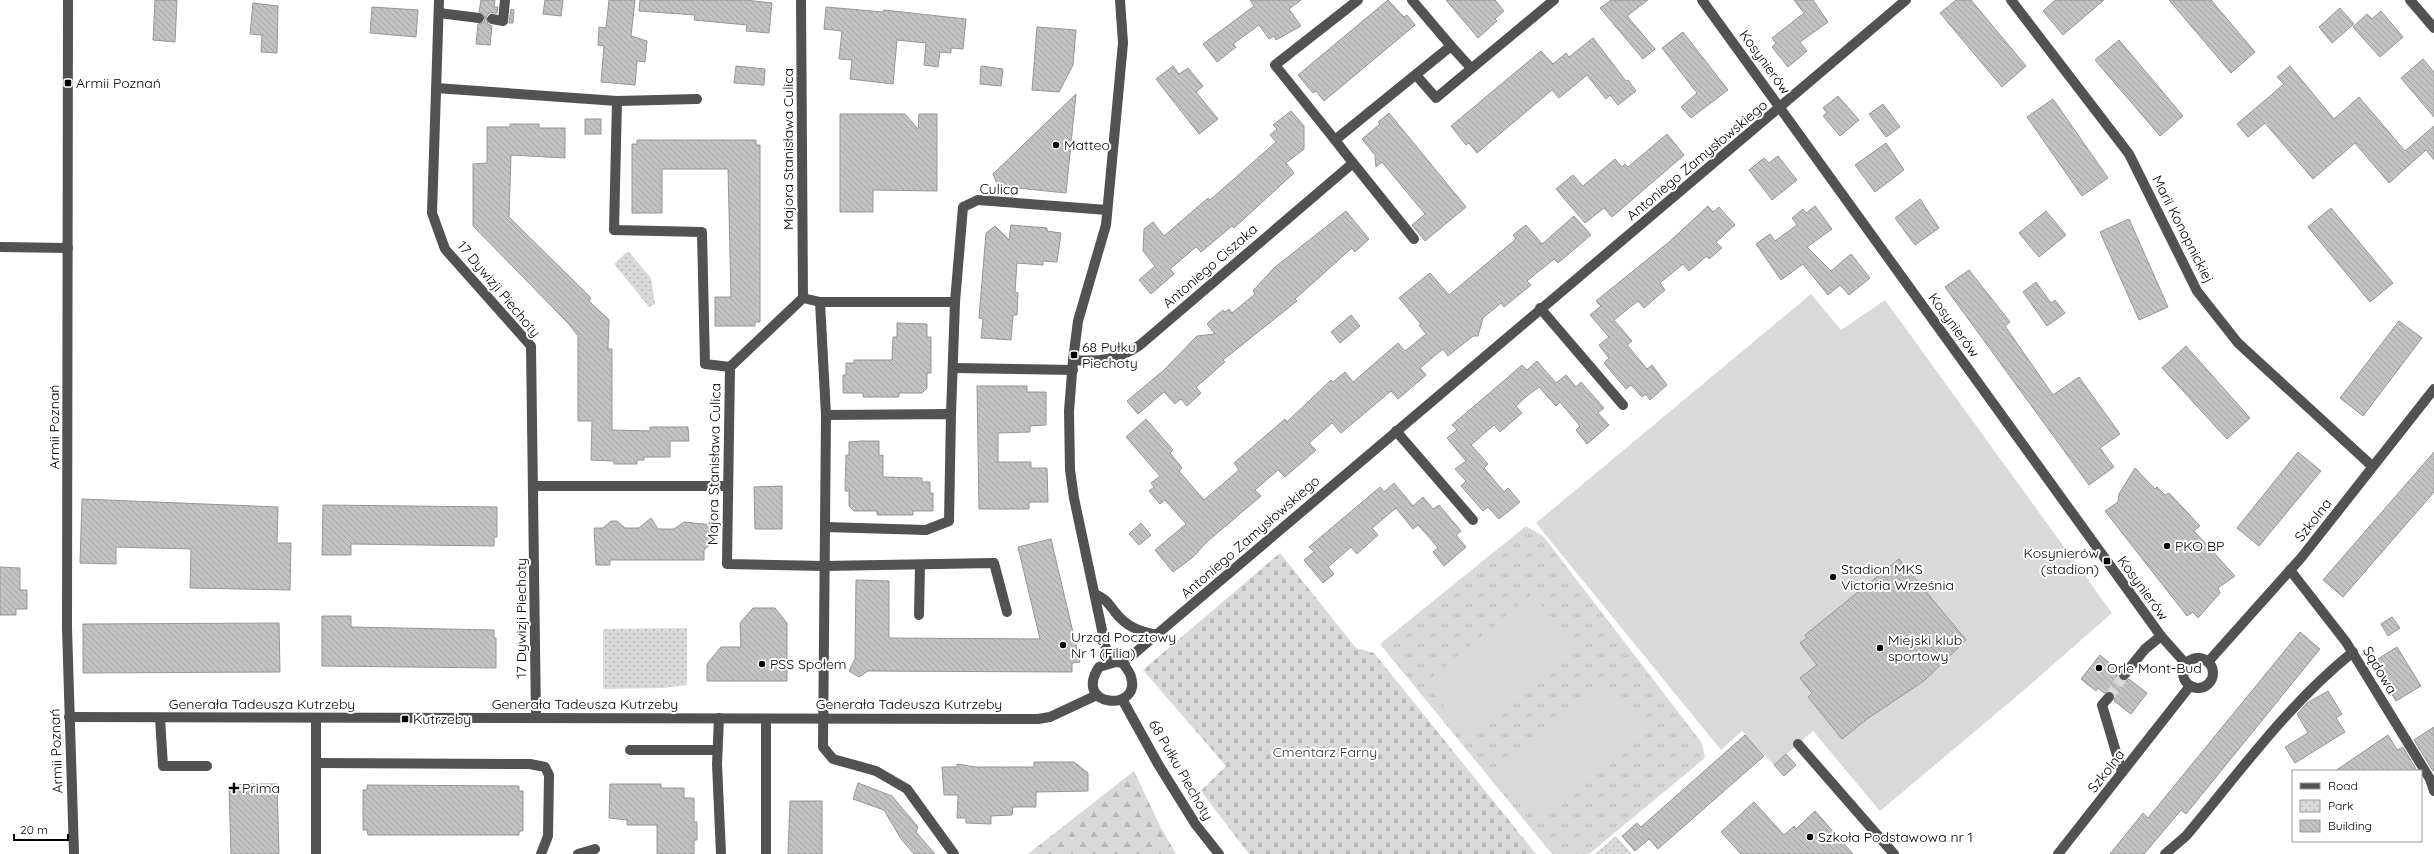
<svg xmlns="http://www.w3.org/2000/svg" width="2434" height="854" viewBox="0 0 2434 854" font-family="Quicksand,sans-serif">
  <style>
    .grass { fill: url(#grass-tufts) }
    .forest { fill: url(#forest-firs) }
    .cemetery { fill: url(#cemetery-stones) }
    .park { fill: url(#park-dots) }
    .garden { fill: #d9d9d9 }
    .building { fill: url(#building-back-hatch); stroke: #969696 }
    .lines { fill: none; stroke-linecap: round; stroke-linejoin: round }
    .minor-tunnel { stroke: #d9d9d9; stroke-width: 10; stroke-dasharray: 10 5; stroke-linecap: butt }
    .minor { stroke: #525252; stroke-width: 10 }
    .poi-dot { fill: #000; stroke: #fff; stroke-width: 1.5 }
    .labels { text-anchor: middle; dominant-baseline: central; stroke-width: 4; stroke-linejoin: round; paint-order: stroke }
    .street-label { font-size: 14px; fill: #000; stroke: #fff }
    .poi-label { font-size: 14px; fill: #000; stroke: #fff; text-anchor: start }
    .park-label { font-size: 14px; fill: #303030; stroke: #fff }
  </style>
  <defs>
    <pattern id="grass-tufts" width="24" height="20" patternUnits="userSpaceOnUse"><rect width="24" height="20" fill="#d9d9d9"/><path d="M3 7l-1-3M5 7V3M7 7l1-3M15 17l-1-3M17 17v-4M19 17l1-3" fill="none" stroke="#b8b8b8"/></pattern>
    <pattern id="forest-firs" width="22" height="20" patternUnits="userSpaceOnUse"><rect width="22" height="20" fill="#d9d9d9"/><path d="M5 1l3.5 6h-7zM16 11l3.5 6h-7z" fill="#b8b8b8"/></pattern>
    <pattern id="cemetery-stones" width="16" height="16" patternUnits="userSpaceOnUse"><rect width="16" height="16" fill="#d9d9d9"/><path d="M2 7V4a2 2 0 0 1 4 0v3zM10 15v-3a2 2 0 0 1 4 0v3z" fill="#b8b8b8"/></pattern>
    <pattern id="park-dots" width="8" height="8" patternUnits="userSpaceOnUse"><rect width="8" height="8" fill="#d9d9d9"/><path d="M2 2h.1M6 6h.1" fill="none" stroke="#b8b8b8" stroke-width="1.8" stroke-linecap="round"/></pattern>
    <pattern id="building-back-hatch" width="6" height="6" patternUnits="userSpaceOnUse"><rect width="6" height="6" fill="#c2c2c2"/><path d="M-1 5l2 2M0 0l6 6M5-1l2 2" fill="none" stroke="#a5a5a5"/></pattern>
  </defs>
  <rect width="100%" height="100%" fill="#fff"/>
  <polygon class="grass" points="1526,526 1543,536 1702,743 1705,758 1589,854 1552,854 1380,644"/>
  <polygon class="forest" points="1134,771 1161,828 1176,854 1028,854"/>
  <polygon class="cemetery" points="1280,553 1356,648 1374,653 1536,854 1249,854 1201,791 1226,766 1143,670"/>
  <g class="park">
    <polygon points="628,251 651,278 655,304 649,307 614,264"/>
    <polygon points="687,628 687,685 664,688 603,689 603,629"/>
    <polygon points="1616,836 1632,854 1595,854"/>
  </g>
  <g class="garden">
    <polygon points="1811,294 1841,330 1885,300 2112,613 2023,691 1880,811 1813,731 1774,765 1742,731 1721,750 1536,523"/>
    <polygon points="1532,594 1577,649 1470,738 1425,683"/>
    <polygon points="1602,679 1647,734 1541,822 1495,767"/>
  </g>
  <g class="building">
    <polygon points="155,0 177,0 175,42 153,40"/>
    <polygon points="481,0 495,0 494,7 498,7 497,13 489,13 486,17 488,24 492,26 490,45 476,44 478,24 484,22 485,18 483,13 479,12"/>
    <polygon points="545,0 563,0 561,16 543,14"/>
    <polygon points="609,0 635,0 631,36 647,41 645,62 637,61 635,85 601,82 604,46 598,45 599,27 606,28"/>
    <polygon points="640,0 745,0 772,3 769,33 746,31 747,25 694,20 695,15 639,11"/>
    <polygon points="1250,0 1301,0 1289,9 1301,26 1276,40 1274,36 1269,39 1259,25 1233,44 1236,47 1217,62 1203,44 1254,6"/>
    <polygon points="1388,0 1404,17 1407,15 1415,25 1324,101 1316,91 1313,93 1298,75"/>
    <polygon points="1446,0 1495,0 1504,11 1495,19 1497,21 1478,38"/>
    <polygon points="1611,0 1648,0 1627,16 1655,49 1643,59 1600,8"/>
    <polygon points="1794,0 1813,0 1828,22 1800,42 1807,51 1788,67 1772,47 1776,43 1772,38 1804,13"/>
    <polygon points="1956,0 1971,0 2026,66 2002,87 1940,13"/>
    <polygon points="2055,0 2104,0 2063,35 2043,11"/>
    <polygon points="2169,0 2211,0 2255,52 2231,73"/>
    <polygon points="253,3 278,6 277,53 261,52 262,35 250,34"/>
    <polygon points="372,7 418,10 416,37 370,33"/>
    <polygon points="826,7 883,12 884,10 966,19 963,49 951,48 951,53 940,52 938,67 924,65 926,43 897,40 893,84 850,79 852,60 839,59 842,31 824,29"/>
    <polygon points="2340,8 2354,24 2332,43 2319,27"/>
    <polygon points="511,9 514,10 513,23 509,23"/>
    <polygon points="2381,11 2403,37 2380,57 2353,27 2367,14 2372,19"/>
    <polygon points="1037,27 1076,30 1073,65 1059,92 1032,90"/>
    <polygon points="1683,32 1728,90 1691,118 1681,107 1697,93 1662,48"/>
    <polygon points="1593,38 1626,81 1628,80 1636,91 1618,105 1610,95 1606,99 1587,75 1559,98 1552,90 1477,153 1469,143 1466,145 1451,126 1541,51 1553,64 1566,53 1569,57"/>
    <polygon points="2119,40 2183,116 2160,136 2095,60"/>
    <polygon points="2423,59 2434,72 2434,117 2401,78"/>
    <polygon points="736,66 765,69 764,85 734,83"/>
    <polygon points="981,66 1003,69 1001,86 980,84"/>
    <polygon points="1173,66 1179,74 1188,68 1203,86 1196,92 1218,119 1199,134 1156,79"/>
    <polygon points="2290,66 2334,119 2359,97 2405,151 2434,126 2434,160 2426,150 2389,183 2355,143 2313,179 2265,123 2248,137 2237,124 2284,84 2277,77"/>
    <polygon points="1076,94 1066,193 998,186 993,174"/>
    <polygon points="1838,96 1859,120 1840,136 1823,116 1827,113 1823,108"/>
    <polygon points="2053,99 2108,178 2082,196 2027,117"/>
    <polygon points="1883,104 1900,127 1886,137 1869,114"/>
    <polygon points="1291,111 1304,126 1304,149 1286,163 1294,173 1234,228 1232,226 1201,252 1196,247 1170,269 1174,274 1151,294 1139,280 1155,266 1143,251 1144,229 1153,222 1164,236 1208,198 1210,200 1276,142 1270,135 1277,129 1273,125"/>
    <polygon points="1389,113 1466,207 1425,241 1412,225 1425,214 1382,162 1376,167 1375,155 1362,139 1380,124 1378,122"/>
    <polygon points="840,114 905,114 918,129 919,114 937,114 937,191 873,190 873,212 840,212"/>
    <rect x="585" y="119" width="16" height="15"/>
    <polygon points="510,124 539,124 539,128 565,128 565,158 511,155 509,217 591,298 589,301 609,320 608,349 612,349 612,430 650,431 650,427 688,427 689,441 670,441 670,457 644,457 644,460 637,460 637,464 614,464 614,461 591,460 592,421 578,421 578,336 568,323 473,226 473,164 487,163 487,127 510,127"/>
    <polygon points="1667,134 1684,155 1612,217 1604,208 1585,223 1556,189 1573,175 1583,186 1615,159 1622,167 1625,164 1628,167"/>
    <polygon points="637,140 756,140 756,145 760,145 760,322 755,322 755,326 715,326 715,297 731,297 728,169 662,169 662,213 632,213 632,144 637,144"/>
    <polygon points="1886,143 1904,170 1875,192 1855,165"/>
    <polygon points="1778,156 1797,180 1772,200 1749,170 1764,158 1769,163"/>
    <polygon points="1920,199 1939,228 1915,245 1895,218"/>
    <polygon points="1708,206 1713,212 1719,207 1735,225 1716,242 1722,248 1709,259 1707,256 1689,271 1683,264 1660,283 1665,290 1644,308 1638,301 1614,320 1632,341 1627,345 1647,369 1652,365 1667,385 1650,400 1646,394 1642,397 1631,385 1626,389 1604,363 1609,358 1599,345 1609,337 1590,315 1601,306 1596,301 1669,242"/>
    <polygon points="1815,206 1832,229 1807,247 1831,271 1851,254 1870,278 1849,295 1840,285 1828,295 1803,264 1781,280 1756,244 1770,234 1775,241 1797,225 1792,218 1803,209 1806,213"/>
    <polygon points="2331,208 2393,283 2370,302 2308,227"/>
    <polygon points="1346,211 1369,239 1355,252 1352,248 1295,299 1297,301 1223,360 1225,362 1196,387 1201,393 1187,406 1181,399 1175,404 1164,392 1138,414 1127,401 1164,370 1197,336 1215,334 1207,324 1212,319 1223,310 1225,312 1229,309 1232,313 1255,294 1253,291 1274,268"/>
    <polygon points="2046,211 2066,235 2039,257 2019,233"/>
    <polygon points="1574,216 1591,235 1558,263 1554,259 1527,281 1531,285 1504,307 1501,303 1483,318 1478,336 1473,336 1448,356 1443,349 1420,368 1426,375 1398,399 1391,391 1341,433 1332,423 1309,443 1316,450 1285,477 1278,470 1255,490 1261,496 1208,541 1192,558 1173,572 1155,550 1186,524 1165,500 1160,504 1149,491 1154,487 1151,483 1160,476 1126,437 1146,419 1173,450 1170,453 1182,468 1179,471 1204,500 1239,470 1234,463 1285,419 1287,422 1331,380 1333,382 1345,372 1353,382 1398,343 1405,351 1426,334 1419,325 1421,324 1399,298 1430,273 1449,295 1516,239 1513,235 1526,225 1542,244"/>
    <polygon points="2129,219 2168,307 2139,320 2100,232"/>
    <polygon points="1011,225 1047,228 1047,231 1061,233 1057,262 1043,261 1043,265 1017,263 1015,292 1018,293 1017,315 1013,315 1011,340 981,338 983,319 979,318 986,233 995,226 1009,240"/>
    <polygon points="1969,270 2010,322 2005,326 2053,395 2079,377 2120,434 2100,448 2114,467 2089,485 1945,287"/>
    <polygon points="2036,282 2051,303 2055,300 2065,313 2047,326 2023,292"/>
    <polygon points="1351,315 1360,326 1340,343 1331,332"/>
    <polygon points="2399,321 2422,338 2363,416 2340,398"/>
    <polygon points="897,323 927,324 927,337 931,337 931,373 927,373 927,388 922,393 899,393 899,397 863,397 863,393 843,393 843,375 846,375 846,363 854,363 854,360 892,360 893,337 897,337"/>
    <polygon points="2186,346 2250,418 2227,439 2162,368"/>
    <polygon points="1537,361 1556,383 1566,375 1576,387 1581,382 1604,408 1598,413 1609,425 1587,444 1576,430 1580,426 1560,402 1556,406 1539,387 1527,396 1516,406 1522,413 1500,432 1494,425 1471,445 1488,464 1484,468 1504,492 1508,488 1520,502 1499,519 1488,507 1483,511 1461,486 1466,481 1455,469 1466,461 1447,438 1457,430 1452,425 1500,384 1522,365 1527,370"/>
    <polygon points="977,386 1027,386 1027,392 1046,392 1046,425 1030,426 1030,432 998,433 998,462 1031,462 1031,468 1047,468 1048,502 1029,502 1029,509 979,509"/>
    <polygon points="861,441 879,441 879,456 883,455 883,477 922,478 922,482 930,482 930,493 933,493 933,511 913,511 913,515 877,515 877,511 854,511 849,506 849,491 845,491 846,455 849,455 849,442"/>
    <polygon points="2298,452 2321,471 2259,546 2237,528"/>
    <polygon points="2434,452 2434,492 2343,597 2323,580"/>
    <polygon points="2135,468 2155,489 2157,487 2165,495 2169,493 2200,526 2194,531 2235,576 2218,588 2220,593 2198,618 2193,612 2187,616 2105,511 2118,502 2119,494"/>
    <polygon points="1394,483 1413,506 1423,497 1433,509 1439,505 1461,531 1456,535 1466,547 1444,566 1433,552 1438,548 1428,536 1418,525 1413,529 1396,508 1372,528 1378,535 1367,545 1357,554 1351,547 1328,567 1334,574 1323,583 1304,560 1314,552 1309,547 1380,487 1384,492"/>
    <polygon points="782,486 782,529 755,529 754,487"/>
    <polygon points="82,499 278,507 277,543 291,543 290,590 190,588 191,549 116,547 116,564 80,563"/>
    <polygon points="323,505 497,507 497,537 494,537 494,546 351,544 351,555 322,555"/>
    <polygon points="651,518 658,529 674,529 684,522 713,525 713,542 704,550 704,560 610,560 610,565 596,565 594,528 603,528 611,521 617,521 625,528 639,528"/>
    <polygon points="1141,523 1151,535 1139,545 1129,534"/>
    <polygon points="1051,539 1080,662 1072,663 1072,672 868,671 859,677 849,671 855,659 856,580 889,581 889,638 1040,639 1018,547"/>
    <polygon points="1899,559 1966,640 1925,680 1867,719 1842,739 1808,697 1812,693 1800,678 1817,665 1800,643 1807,638 1805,635"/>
    <polygon points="0,567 20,568 20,590 27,590 27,609 16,609 16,615 0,615"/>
    <polygon points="753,608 775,608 787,623 787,681 707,681 707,664 721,647 741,647 740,623"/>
    <polygon points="322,616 351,616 351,627 494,630 494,638 496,638 496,668 322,666"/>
    <polygon points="2392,617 2400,628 2388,636 2381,624"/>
    <polygon points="279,623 280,672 83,673 83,624"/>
    <polygon points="2300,632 2320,649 2186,814 2181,810 2144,854 2110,854 2143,813 2148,818"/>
    <polygon points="2397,647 2421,686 2396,701 2373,662"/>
    <polygon points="2100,655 2119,671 2118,677 2120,680 2126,681 2129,679 2147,693 2131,714 2114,701 2115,695 2113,692 2104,693 2098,688 2096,691 2081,679"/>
    <polygon points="2328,691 2342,714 2336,718 2345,732 2295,763 2285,747 2308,733 2297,714 2307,703"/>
    <polygon points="2434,727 2434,771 2433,771 2414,740"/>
    <polygon points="1745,735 1764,756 1658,849 1649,839 1635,851 1622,836 1637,823 1641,827"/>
    <polygon points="2388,735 2397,750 2403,747 2417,771 2335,771"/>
    <polygon points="1786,754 1796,765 1784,776 1774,765"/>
    <polygon points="1034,762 1074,762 1088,773 1088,791 1036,792 1036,807 1013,807 1012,815 991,816 991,824 966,823 966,818 957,818 958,795 944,795 942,767 957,767 957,764 976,767 1034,767"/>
    <polygon points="858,783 892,796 918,827 916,832 935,854 914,854 901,839 884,810 853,799"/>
    <polygon points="244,784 277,784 279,854 231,854 229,787"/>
    <polygon points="610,784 661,784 661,788 684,788 684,798 694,798 694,822 697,822 697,840 694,840 694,854 657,854 657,825 627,825 627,820 609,818"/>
    <polygon points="367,785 519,786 519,791 523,791 523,831 519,831 519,835 368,835 367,830 363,830 363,790 367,790"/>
    <polygon points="790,801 822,801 822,854 788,854"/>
    <polygon points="1754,802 1784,835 1794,826 1796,829 1815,811 1853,854 1741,854 1721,832"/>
  </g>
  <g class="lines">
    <polyline class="minor-tunnel" points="2109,697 2124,675"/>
    <g class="minor">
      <polyline points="68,0 67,628 74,854"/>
      <polyline points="439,0 432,213 445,249 531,346 536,718"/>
      <polyline points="801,0 803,298 730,367 727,564 824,566 994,563 1007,612"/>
      <polyline points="1412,0 1451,46"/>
      <polyline points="1702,0 2161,636 2186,664"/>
      <polyline points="2011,0 2129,154 2197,291 2238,343 2372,466"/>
      <polyline points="2410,0 2434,28"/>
      <polyline points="439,13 479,18"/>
      <polyline points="492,19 503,21 505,0"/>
      <polyline points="1416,75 1436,98 1554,0"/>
      <polyline points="436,88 617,101 697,99"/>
      <polyline points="617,101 614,230 702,232 705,364 730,367"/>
      <polyline points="1335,140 1275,65 1358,0"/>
      <polyline points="1353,163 1414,239"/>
      <polyline points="0,247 68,248"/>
      <polyline points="803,298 820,302 826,415 823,747 833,759 876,771 907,789 954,854"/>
      <polyline points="820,302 955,302 951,414"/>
      <polyline points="955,302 963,207 978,200 1107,210"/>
      <polyline points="1540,308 1623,405"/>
      <path d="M1073,360C1099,362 1118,360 1140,345L1353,163L1335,140L1451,46L1471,68"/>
      <polyline points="953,368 1073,370"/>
      <polyline points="1396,431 1473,520"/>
      <polyline points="534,486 728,486"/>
      <polyline points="825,527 926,530 949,521 951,414 826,415"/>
      <polyline points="2290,570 2346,642 2430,779 2434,791"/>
      <path d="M1095,594C1106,599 1108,603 1115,612C1126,627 1141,632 1158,635"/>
      <polyline points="919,615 920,565"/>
      <circle cx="2198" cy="673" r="15"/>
      <path d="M1116,662L1123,663C1125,667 1130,672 1131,677C1142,712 1072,708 1099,667Z"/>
      <polyline points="2208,662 2301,558 2434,389"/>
      <polyline points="1109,663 1074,498 1070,470 1069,411 1073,360 1078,321 1106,225 1123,43 1120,0"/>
      <polyline points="1123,663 1906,0"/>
      <polyline points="2124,675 2145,649 2161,636"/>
      <polyline points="2109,697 2102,705 2122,772"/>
      <polyline points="1122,699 1158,764 1196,825 1219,854"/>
      <polyline points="69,717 1038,719 1050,717 1097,695"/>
      <polyline points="160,718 163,766 207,766"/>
      <polyline points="719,718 717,764 721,854"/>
      <polyline points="316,719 316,854"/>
      <polyline points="766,719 766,854"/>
      <polyline points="1798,744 1894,854"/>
      <polyline points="630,750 717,750"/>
      <polyline points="317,763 530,764 545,767 549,775 548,836 541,854"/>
      <polyline points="578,854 595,849"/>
      <polyline points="2058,854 2190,686"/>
      <path d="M2165,854L2186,836C2239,773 2288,704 2353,652"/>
    </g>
  </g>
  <g class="poi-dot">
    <rect x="64" y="79" width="8" height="8" rx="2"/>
    <circle cx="1056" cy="145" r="4"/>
    <rect x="1070" y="351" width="8" height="8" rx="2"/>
    <circle cx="2167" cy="546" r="4"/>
    <rect x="2103" y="557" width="8" height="8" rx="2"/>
    <circle cx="1833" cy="577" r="4"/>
    <circle cx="1063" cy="645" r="4"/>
    <circle cx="1880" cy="648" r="4"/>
    <circle cx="762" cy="664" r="4"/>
    <circle cx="2099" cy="668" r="4"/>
    <rect x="401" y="715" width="8" height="8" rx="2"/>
    <path d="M232 782h4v4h4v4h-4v4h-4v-4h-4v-4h4z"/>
    <circle cx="1810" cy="837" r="4"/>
  </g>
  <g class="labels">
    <g class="street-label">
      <text transform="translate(1765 62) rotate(54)">Kosynierów</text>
      <text transform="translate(788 149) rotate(-90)">Majora Stanisława Culica</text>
      <text transform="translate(1697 160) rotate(-40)">Antoniego Zamysłowskiego</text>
      <text transform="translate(999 189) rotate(1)">Culica</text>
      <text transform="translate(2183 229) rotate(63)">Marii Konopnickiej</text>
      <text transform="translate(1210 266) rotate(-41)">Antoniego Ciszaka</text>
      <text transform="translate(499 289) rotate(50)">17 Dywizji Piechoty</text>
      <text transform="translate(1954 325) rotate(54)">Kosynierów</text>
      <text transform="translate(54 427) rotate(-90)">Armii Poznań</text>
      <text transform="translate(714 464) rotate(-89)">Majora Stanisława Culica</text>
      <text transform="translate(2313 520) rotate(-52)">Szkolna</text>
      <text transform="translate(1250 537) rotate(-41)">Antoniego Zamysłowskiego</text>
      <text transform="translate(2143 588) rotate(54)">Kosynierów</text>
      <text transform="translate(521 618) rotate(-90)">17 Dywizji Piechoty</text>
      <text transform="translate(2380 670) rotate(59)">Sądowa</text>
      <text x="262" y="704">Generała Tadeusza Kutrzeby</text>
      <text x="585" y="704">Generała Tadeusza Kutrzeby</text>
      <text x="909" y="704">Generała Tadeusza Kutrzeby</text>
      <text transform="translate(56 751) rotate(-92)">Armii Poznań</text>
      <text transform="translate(1181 770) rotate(60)">68 Pułku Piechoty</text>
      <text transform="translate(2106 771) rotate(-52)">Szkolna</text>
    </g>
    <g class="poi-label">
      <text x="76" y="83">Armii Poznań</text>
      <text x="1064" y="145">Matteo</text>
      <text x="1082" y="347">68 Pułku<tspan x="1082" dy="16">Piechoty</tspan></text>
      <text x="2175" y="546">PKO BP</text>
      <text x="2099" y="553" text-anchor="end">Kosynierów<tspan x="2099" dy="16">(stadion)</tspan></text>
      <text x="1841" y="569">Stadion MKS<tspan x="1841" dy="16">Victoria Września</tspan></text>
      <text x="1071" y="637">Urząd Pocztowy<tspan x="1071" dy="16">Nr 1 (Filia)</tspan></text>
      <text x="1888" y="640">Miejski klub<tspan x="1888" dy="16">sportowy</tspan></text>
      <text x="770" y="664">PSS Społem</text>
      <text x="2107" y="668">Orle Mont-Bud</text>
      <text x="413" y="719">Kutrzeby</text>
      <text x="242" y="788">Prima</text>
      <text x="1818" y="837">Szkoła Podstawowa nr 1</text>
    </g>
    <g class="park-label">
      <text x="1325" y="752">Cmentarz Farny</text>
    </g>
  </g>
  <rect x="2292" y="770" width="130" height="72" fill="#ffffff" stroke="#999999"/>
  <rect x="2300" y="783" width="20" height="6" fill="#525252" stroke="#999999"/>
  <text x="2328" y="790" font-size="12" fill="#000000">Road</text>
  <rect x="2300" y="800" width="20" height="12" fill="url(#park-dots)" stroke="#999999"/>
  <text x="2328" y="810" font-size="12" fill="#000000">Park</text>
  <rect x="2300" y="820" width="20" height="12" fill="url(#building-back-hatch)" stroke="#999999"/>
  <text x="2328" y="830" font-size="12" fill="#000000">Building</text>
  <path d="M14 834v6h54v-6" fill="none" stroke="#000000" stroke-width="2"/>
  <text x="20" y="834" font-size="12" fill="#000000" stroke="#ffffff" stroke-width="3" paint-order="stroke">20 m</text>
</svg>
